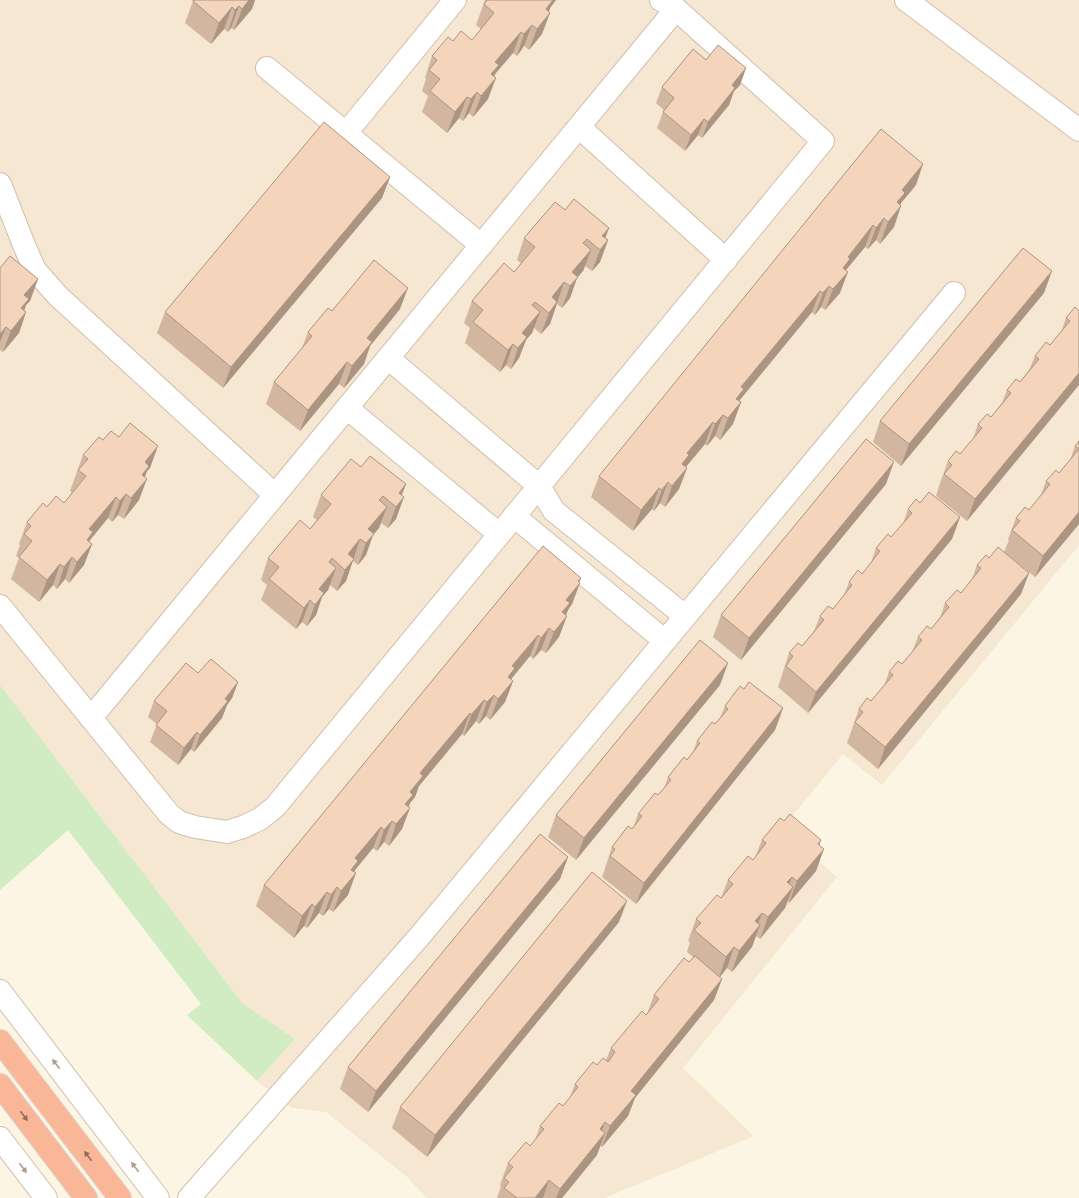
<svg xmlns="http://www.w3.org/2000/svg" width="1079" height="1198" viewBox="0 0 1079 1198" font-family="Rubik,sans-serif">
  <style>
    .residential { fill: #f5e7d2 }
    .green { fill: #d1ecc2 }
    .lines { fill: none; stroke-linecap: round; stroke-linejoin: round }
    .minor-casing { stroke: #d1bfac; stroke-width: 24 }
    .highway-casing { stroke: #dcd4cf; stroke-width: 24 }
    .minor { stroke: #fff; stroke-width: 22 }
    .highway { stroke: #fab798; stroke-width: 22 }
    .wall { fill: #d2b6a0 }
    .shaded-wall { fill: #ab9482 }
    .building { fill: #f4d4ba; stroke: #ab9482 }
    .oneway { fill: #ad9d91 }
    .oneway2 { fill: #916d58 }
  </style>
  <rect width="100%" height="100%" fill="#fdf5e4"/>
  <polygon class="residential" points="0,0 1079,0 1079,545 882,785 843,754 781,830 837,877 683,1068 754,1136 605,1198 427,1198 406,1176 326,1112 292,1108 257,1081 295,1039 243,1004 0,685"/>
  <polygon class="green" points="0,685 243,1004 295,1039 257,1081 187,1015 201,1004 68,830 0,890"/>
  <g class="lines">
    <g class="minor-casing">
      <g id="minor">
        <polyline points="906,0 1079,130"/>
        <polyline points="267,68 481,245"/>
        <polyline points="579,127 726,260"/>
        <polyline points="346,133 455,0"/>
        <polyline points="0,184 24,245 35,270 58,296 275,495"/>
        <polyline points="388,358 539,486 554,511 685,616"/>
        <polyline points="347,408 499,534"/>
        <polyline points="514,516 665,641"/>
        <polyline points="0,606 169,814 179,822 195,827 227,832 243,827 260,819 275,807 823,141 676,9 661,0"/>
        <polyline points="91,718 676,9"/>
        <polyline points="0,991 158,1198"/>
        <polyline points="0,1138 46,1198"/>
        <polyline points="189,1198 419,937 954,293"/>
      </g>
    </g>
    <g class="highway-casing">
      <g id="highway">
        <polyline points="0,1041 120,1198"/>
        <polyline points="0,1085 86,1198"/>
      </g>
    </g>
    <use href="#minor" class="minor"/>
    <use href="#highway" class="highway"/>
  </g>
  <g class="wall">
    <polygon points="191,0 255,0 252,9 234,30 231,28 228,32 224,29 211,44 185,23 193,1"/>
    <polygon points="485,0 556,0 550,8 542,34 529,50 524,46 517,56 513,53 495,74 488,99 473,117 469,113 463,121 459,118 447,133 422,112 428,96 422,91 426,79 425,78 432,56 453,41 472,40 481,29 476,25"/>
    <polygon points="706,60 746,68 740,85 734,91 729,105 702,138 698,135 685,151 657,128 663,112 664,110 656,103 662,87"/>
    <polygon points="390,177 382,198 223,388 157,333 165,312"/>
    <polygon points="916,185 901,203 894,227 880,244 876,240 868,249 865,247 846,270 840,293 825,310 821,307 815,315 812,312 739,401 741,402 733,424 720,440 715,436 707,446 705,444 686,467 687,468 679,489 665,507 660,503 654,511 652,509 633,531 591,497 599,476"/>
    <polygon points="565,210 609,228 605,238 608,240 600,262 592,271 585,266 583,271 577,278 570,298 562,308 557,304 550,324 541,334 534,328 532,333 526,340 519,358 511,369 506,365 500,372 465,343 470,328 464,323 472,301 514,272 521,263 517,260 524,238"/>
    <polygon points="0,268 38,279 30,301 26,305 24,310 26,312 19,333 3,352 0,350"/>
    <polygon points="1044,293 901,466 873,442 880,421"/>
    <polygon points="400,309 370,346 364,364 344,388 339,384 300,431 266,404 274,382 302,348 308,332 332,311"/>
    <polygon points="1079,311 967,521 936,496 940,483 948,461 960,454 973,439 978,424 991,417 1002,403 1007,390 1020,382 1029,370 1035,356 1050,345 1061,332 1066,318"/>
    <polygon points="103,440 150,468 147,471 145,477 139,500 124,519 118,515 112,522 108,518 90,540 90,542 92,544 84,565 69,583 65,579 57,589 53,585 39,602 11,579 19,558 16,556 20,545 19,544 27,522 47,507 64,503 72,493 70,491 83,455"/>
    <polygon points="1079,441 1079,524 1035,577 1004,552 1009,540 1008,539 1016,518 1029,510 1041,495 1046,481 1059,473 1070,460 1075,446"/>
    <polygon points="361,467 406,484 402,495 396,519 388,528 381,523 379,528 373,535 366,555 358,565 353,561 346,581 337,591 330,585 328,590 322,597 316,615 307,626 302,622 296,629 261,600 267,585 261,580 268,558 310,529 317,520 313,517 321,495"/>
    <polygon points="886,484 741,660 713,637 721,615"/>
    <polygon points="920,503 960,517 952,539 808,713 778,687 782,675 789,653 802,646 814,631 820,616 833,609 844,595 849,582 862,574 871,563 876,548 891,537 903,524 908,509"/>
    <polygon points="989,558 1029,573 1021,594 878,769 847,743 859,709 871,701 884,686 889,672 902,664 912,652 918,637 931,629 940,618 945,603 961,593 972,579 977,565"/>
    <polygon points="581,578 572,604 568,610 559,637 546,653 541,650 533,659 530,656 512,678 511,680 513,681 505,702 490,720 486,716 479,724 476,721 464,736 462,734 419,786 415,797 410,803 402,829 389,846 384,842 377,851 373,848 355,870 348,895 333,912 329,909 323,916 319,913 307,928 304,926 294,938 256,906 264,885"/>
    <polygon points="198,673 238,682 232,698 227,705 222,718 194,752 191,749 178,765 150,742 157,724 148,717 154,701"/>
    <polygon points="720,685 576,860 548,837 556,815"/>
    <polygon points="744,689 783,708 775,730 636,904 602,877 605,869 605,868 612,847 632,829 634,826 638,814 658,795 664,789 668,777 687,760 693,752 697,741 715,724 720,718 725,706"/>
    <polygon points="784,821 819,846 816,871 789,903 788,901 785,908 760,939 756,936 752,947 732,972 727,968 720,977 722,979 714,1000 635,1098 628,1116 602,1147 600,1146 597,1155 562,1198 497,1198 501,1186 500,1185 508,1163 530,1146 535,1140 540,1126 563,1106 570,1097 575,1084 597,1065 606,1060 611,1048 647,1014 654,995 689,962 693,957 687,952 690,942 688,941 696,919 721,898 728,880 753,860 756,855 762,840"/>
    <polygon points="568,857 560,879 368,1112 340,1089 348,1067"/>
    <polygon points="619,922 427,1157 392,1128 400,1107"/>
  </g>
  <g class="shaded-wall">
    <polygon points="249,0 255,0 252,9 234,30 242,9"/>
    <polygon points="548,0 556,0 550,8 548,15 550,13 542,34 529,50"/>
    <polygon points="239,6 231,28 228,32 235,10"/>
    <polygon points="232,7 224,29 211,44 219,23"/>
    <polygon points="532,25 524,46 517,56 524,34"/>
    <polygon points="521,32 513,53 495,74 493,81 496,78 488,99 473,117 481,96 495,62"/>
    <polygon points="746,68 740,85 734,91 729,105 702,138 708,122 732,85"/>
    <polygon points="477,92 469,113 463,121 471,99"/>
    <polygon points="467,97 459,118 447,133 455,112"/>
    <polygon points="704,119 698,135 685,151 691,135"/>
    <polygon points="923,164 916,185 901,203 898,210 901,206 894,227 880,244 888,222 902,190"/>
    <polygon points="390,177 382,198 223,388 231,367"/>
    <polygon points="884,218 876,240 868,249 876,228"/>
    <polygon points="873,225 865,247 846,270 844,276 848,272 840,293 825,310 833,289 848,257"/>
    <polygon points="609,228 602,247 608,240 600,262 592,271 600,250 602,236"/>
    <polygon points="591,250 583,271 577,278 570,298 562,308 570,286 572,272"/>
    <polygon points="1052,271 1044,293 901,466 909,444"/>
    <polygon points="38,279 30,301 26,305 22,318 26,312 19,333 3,352 24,295"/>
    <polygon points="564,282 550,324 541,334 549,313 552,297"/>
    <polygon points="829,286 821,307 815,315 823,293"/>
    <polygon points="408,288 400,309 370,346 364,364 344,388 352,366 367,338"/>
    <polygon points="820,291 812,312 739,401 741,402 733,424 720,440 728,418 741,387"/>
    <polygon points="540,312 532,333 526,340 519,358 511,369 518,348 522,333"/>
    <polygon points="6,327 0,342 0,334"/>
    <polygon points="513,344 506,365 500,372 508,350"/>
    <polygon points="347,362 339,384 300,431 308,410"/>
    <polygon points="1079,373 1079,385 967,521 975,499"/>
    <polygon points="723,415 715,436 707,446 715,424"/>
    <polygon points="713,422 705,444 684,469 687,468 679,489 665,507 672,486 687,453"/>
    <polygon points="158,446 150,468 147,471 142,485 147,479 139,500 124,519 145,462"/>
    <polygon points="894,462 886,484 741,660 749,638"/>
    <polygon points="668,482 660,503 654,511 662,490"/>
    <polygon points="406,484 398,504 404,497 396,519 388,528 396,507 399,493"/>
    <polygon points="659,488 652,509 633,531 641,510"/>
    <polygon points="126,494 118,515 112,522 120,501"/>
    <polygon points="116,497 108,518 90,540 86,551 92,544 84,565 69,583 89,529"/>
    <polygon points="387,507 379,528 373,535 366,555 358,565 366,543 368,529"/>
    <polygon points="1079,512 1079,524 1035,577 1043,556"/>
    <polygon points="960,517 952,539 808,713 816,692"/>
    <polygon points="360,539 346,581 337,591 345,570 348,554"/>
    <polygon points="72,557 65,579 57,589 64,567"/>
    <polygon points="60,564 53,585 39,602 47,580"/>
    <polygon points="336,568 328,590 322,597 316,615 307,626 315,605 319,589"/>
    <polygon points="1029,573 1021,594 878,769 885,747"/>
    <polygon points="581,578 578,585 580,583 572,604 568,610 564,619 567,616 559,637 546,653 566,600"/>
    <polygon points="310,600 302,622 296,629 304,608"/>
    <polygon points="549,628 541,650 533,659 541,638"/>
    <polygon points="538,635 530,656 512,678 509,685 513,681 505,702 490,720 498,699 512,666"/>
    <polygon points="728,663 720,685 576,860 584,838"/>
    <polygon points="238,682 232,698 227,705 222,718 194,752 200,735 225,699"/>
    <polygon points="494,695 486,716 479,724 487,702"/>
    <polygon points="484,700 476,721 464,736 471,715"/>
    <polygon points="783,708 775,730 636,904 644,883"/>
    <polygon points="470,713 462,734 419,786 415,797 410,803 407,811 410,808 402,829 389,846 396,824 410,792 420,773"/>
    <polygon points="197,732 191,749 178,765 184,748"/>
    <polygon points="392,821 384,842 377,851 384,830"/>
    <polygon points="381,827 373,848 355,870 352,877 356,873 348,895 333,912 341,891 355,858"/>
    <polygon points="821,840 814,861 824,849 816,871 789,903 797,881 818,844"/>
    <polygon points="568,857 560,879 368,1112 376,1091"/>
    <polygon points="792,877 784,898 793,887 785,908 760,939 768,917 787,882"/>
    <polygon points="337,887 329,909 323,916 331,895"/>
    <polygon points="327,892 319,913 307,928 315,907"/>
    <polygon points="627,901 619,922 427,1157 435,1135"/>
    <polygon points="312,904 304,926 294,938 302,916"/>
    <polygon points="762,913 756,930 760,925 752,947 732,972 739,951 755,921"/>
    <polygon points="734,947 727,968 719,978 726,957"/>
    <polygon points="722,979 714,1000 635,1098 628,1116 602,1147 610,1126 631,1091"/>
    <polygon points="605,1122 598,1141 605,1133 597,1155 562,1198 556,1198 560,1189 600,1129"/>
    <polygon points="549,1180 543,1198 535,1198"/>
  </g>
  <g class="building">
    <polygon points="194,0 249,0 242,9 239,6 235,10 232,7 219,23 193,1"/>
    <polygon points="487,0 553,0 546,9 550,13 537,29 532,25 524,34 521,32 495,62 499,65 491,74 496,78 481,96 477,92 471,99 467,97 455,112 430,91 440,79 429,70 437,60 432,56 448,37 453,41 461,31 472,40 494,13 484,4"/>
    <polygon points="718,45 746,68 732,85 735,88 708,122 704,119 691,135 663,112 674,98 662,87 693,49 706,60"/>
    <polygon points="324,122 390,177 231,367 165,312"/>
    <polygon points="881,129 923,164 902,190 905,193 897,202 901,206 888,222 884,218 876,228 873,225 848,257 850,259 843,268 848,272 833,289 829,286 823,293 820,291 741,387 744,389 736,399 741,402 728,418 723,415 715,424 713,422 687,453 689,455 682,464 687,468 672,486 668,482 662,490 659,488 641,510 599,476"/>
    <polygon points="574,199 609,228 602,236 608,240 600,250 587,239 583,243 591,250 572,272 578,277 570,286 564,282 552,297 557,302 549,313 535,302 532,305 540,312 522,333 527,337 518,348 513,344 508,350 473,322 483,310 472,301 504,263 514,272 535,247 524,238 555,202 565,210"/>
    <polygon points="1023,248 1052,271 909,444 880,421"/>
    <polygon points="10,256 38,279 24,295 29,299 21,308 26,312 11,331 6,327 0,334 0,268"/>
    <polygon points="374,260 408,288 367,338 372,342 352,366 347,362 308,410 274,382 312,336 308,332 328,308 332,311"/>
    <polygon points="1075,307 1079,311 1079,310 1079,373 975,499 944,474 952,465 948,461 956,451 960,454 982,428 978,424 987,414 991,417 1011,393 1007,390 1016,379 1020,382 1039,359 1035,356 1046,342 1050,345 1070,321 1066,318"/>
    <polygon points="130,423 158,446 145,462 149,466 142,475 147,479 131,498 126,494 120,501 116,497 89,529 93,532 87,540 92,544 77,562 72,557 64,567 60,564 47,580 19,557 32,541 24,534 31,526 27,522 43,503 47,507 56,496 64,503 86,476 78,470 88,459 83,455 99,437 103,440 111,431 119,437"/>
    <polygon points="866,439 894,462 749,638 721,615"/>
    <polygon points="1079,441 1079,449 1075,446"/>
    <polygon points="1079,449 1079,512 1043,556 1012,530 1020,521 1016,518 1025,507 1029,510 1050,484 1046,481 1056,470 1059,473"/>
    <polygon points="370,456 406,484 399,493 404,497 396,507 383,496 379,500 387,507 368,529 374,534 366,543 360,539 348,554 354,559 345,570 332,558 329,562 336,568 319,589 324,593 315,605 310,600 304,608 269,579 279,567 268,558 300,520 310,529 331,504 321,495 351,459 361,467"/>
    <polygon points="929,492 960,517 816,692 786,666 793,656 789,653 798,643 802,646 824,620 820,616 828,606 833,609 852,585 849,582 858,570 862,574 880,551 876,548 888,534 891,537 912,513 908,509 916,499 920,503"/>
    <polygon points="543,546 581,578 578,581 580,583 566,600 570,603 562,612 567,616 554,632 549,628 541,638 538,635 512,666 515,668 508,677 513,681 498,699 494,695 487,702 484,700 471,715 470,713 420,773 423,776 410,792 413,795 405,804 410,808 396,824 392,821 384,830 381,827 355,858 358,861 351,870 356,873 341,891 337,887 331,895 327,892 315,907 312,904 302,916 264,885"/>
    <polygon points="998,547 1029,573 885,747 855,722 863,712 859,709 867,698 871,701 893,675 889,672 898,661 902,664 922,640 918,637 927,626 931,629 949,607 945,603 957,590 961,593 981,568 977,565 986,555 989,558"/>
    <polygon points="700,640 728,663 584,838 556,815"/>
    <polygon points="211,659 238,682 225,699 228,701 200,735 197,732 184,748 156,725 167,711 154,701 186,663 198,673"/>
    <polygon points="749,682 783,708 644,883 610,856 615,849 612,847 628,826 632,829 642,816 638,814 655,793 658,795 671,780 668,777 684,757 687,760 700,743 697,741 712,722 715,724 728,709 725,706 740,686 744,689"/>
    <polygon points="790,814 821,840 818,844 824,849 797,881 792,877 787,882 793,887 768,917 762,913 755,921 760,925 739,951 734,947 726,957 694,930 701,923 696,919 717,895 721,898 733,884 728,880 748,856 753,860 766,843 762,840 780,818 784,821"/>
    <polygon points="540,834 568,857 376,1091 348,1067"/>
    <polygon points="592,872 627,901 435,1135 400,1107"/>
    <polygon points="695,956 722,979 631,1091 636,1095 610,1126 605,1122 600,1129 605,1133 560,1189 549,1180 535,1198 517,1198 504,1188 509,1182 504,1178 513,1167 508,1163 526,1142 530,1146 544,1129 540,1126 559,1103 563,1106 578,1087 575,1084 593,1062 597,1065 603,1058 608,1062 615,1052 611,1048 642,1011 646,1015 659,999 654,995 684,958 689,962"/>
  </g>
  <defs><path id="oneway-solid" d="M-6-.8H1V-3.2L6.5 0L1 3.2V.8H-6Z"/></defs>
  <g class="oneway">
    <use href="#oneway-solid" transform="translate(56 1064) rotate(-127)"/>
    <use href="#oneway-solid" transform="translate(135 1167) rotate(-127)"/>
    <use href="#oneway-solid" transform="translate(23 1168) rotate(53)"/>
  </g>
  <g class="oneway2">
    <use href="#oneway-solid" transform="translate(24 1116) rotate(53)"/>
    <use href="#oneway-solid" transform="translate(88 1156) rotate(-127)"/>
  </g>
</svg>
